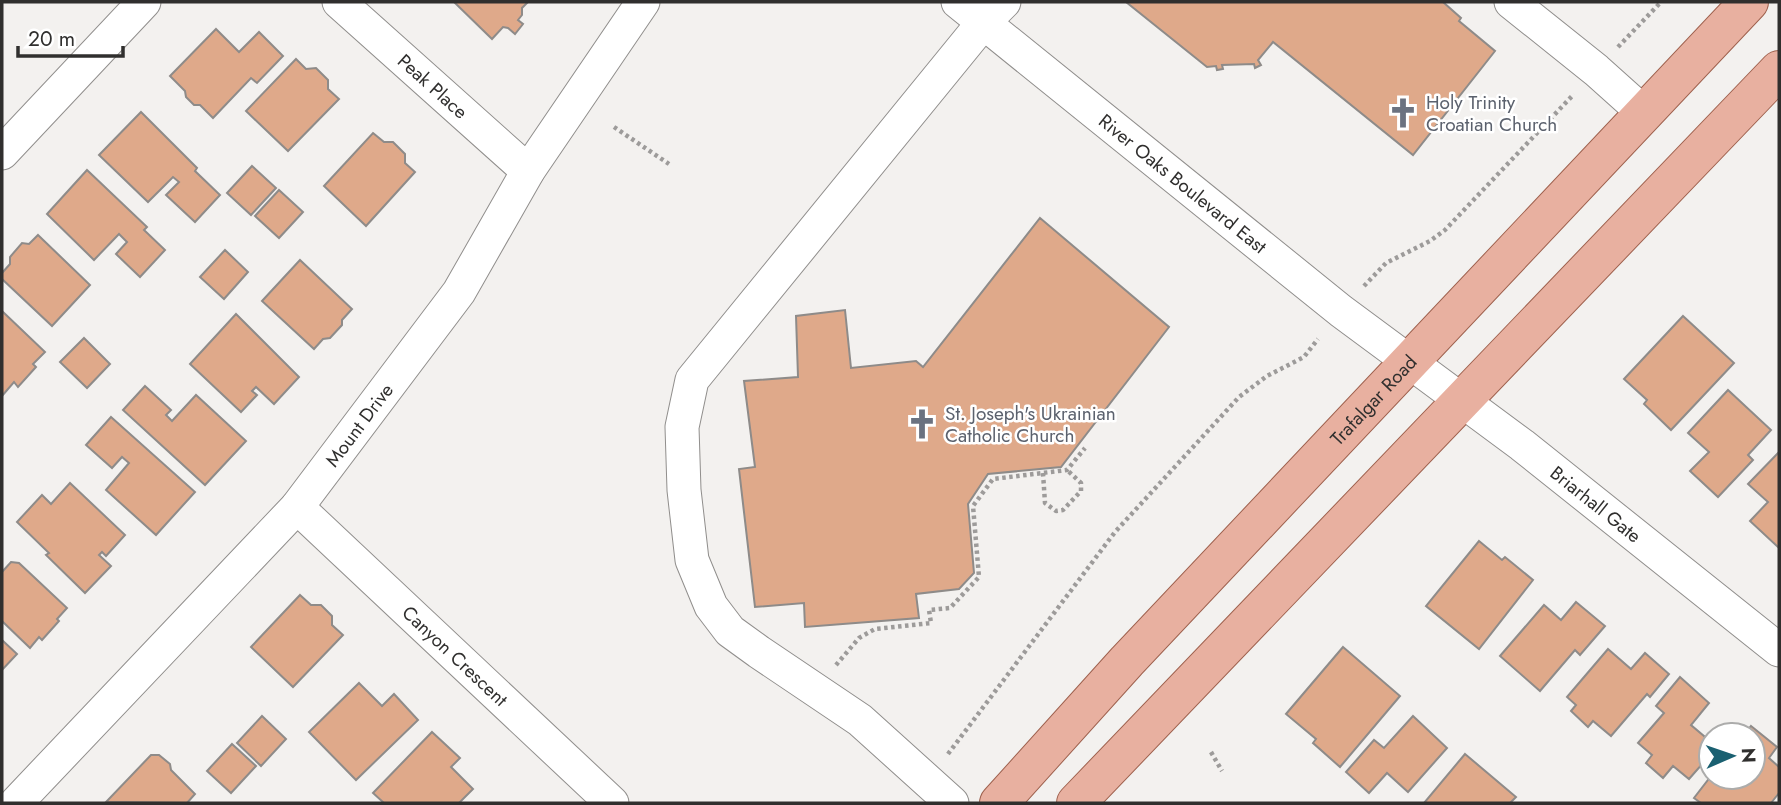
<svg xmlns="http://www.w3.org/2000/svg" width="1781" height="805" viewBox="0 0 1781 805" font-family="Jost,sans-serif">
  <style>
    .building { fill: #dfa98a; stroke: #8e8b89; stroke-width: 2 }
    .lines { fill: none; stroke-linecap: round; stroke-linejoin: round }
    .minor-casing { stroke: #908e8c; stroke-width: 35 }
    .major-casing { stroke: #9e614e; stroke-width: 40 }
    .path { stroke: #9d9b9a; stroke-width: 4.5; stroke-dasharray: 3.5 3.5; stroke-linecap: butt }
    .minor { stroke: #fff; stroke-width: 33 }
    .major { stroke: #e8b0a0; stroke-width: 38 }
    .labels { text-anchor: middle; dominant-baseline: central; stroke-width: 5; stroke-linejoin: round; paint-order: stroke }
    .street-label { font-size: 19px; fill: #302f2e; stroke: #fff }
    .worship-label { font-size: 19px; fill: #5b616d; stroke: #fff; text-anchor: start }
  </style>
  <rect width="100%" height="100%" fill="#f3f1ef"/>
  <g class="building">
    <polygon points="454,2 528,2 522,8 522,15 518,20 523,24 515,34 508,28 503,27 492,39"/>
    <polygon points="1126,2 1443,2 1461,18 1459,21 1495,51 1413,155 1273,42 1258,60 1261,65 1255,68 1254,64 1222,65 1223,69 1217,70 1216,66 1207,67"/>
    <polygon points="216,29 239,52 259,32 283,56 257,83 251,78 213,118 200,105 194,105 186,97 185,91 170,76"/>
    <polygon points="296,59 306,69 316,68 328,80 328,89 339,99 288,151 246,111"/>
    <polygon points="141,112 197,168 195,171 220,195 195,222 166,195 179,182 173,177 148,202 99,155"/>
    <polygon points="373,133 384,142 393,142 405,154 405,163 415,172 366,226 324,186"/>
    <polygon points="252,166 276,188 251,215 227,193"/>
    <polygon points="87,170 147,227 144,230 165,250 140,277 116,254 127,242 119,234 94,260 47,214"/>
    <polygon points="279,190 303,212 279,238 255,216"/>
    <polygon points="1040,218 1169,327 1061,467 988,474 968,504 974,573 959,589 916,594 919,618 805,627 804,603 755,607 739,469 755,467 744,381 798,377 796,316 845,310 851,368 916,361 923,367"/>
    <polygon points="38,235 90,285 52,326 2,279 2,273 10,264 10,257 22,243 29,244"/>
    <polygon points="225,250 248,272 224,299 200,277"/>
    <polygon points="300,260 352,309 342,320 342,325 330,338 323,339 314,349 262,301"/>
    <polygon points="2,311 45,352 33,364 36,367 18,387 14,382 2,396"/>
    <polygon points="236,314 299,377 274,404 256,387 252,391 257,395 241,412 190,364"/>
    <polygon points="1683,316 1734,363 1671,430 1644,404 1647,400 1624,379"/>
    <polygon points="84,338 110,364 87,388 60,362"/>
    <polygon points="145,386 171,410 166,415 172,421 196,395 246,441 205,485 123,410"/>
    <polygon points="1728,390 1771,430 1748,455 1753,460 1718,497 1690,471 1709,452 1688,433"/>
    <polygon points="111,417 195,492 156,535 106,490 129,463 122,457 112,468 86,445"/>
    <polygon points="1779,452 1779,548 1750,521 1768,502 1748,484"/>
    <polygon points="70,483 125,535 106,556 102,552 99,555 111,566 85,593 46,555 49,553 17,522 42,495 51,504"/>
    <polygon points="1479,541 1502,560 1505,557 1533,580 1479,649 1426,606"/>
    <polygon points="11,562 19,563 67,608 57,619 59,621 42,640 39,637 30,648 2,621 2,572"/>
    <polygon points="300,595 311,605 321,605 332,616 332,625 343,635 293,687 251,647"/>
    <polygon points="1576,602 1605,626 1580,655 1575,650 1540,691 1500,656 1544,605 1561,620"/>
    <polygon points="2,640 17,654 2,670"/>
    <polygon points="1343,647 1400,696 1340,767 1313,743 1316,739 1286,714"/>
    <polygon points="1608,649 1631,669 1645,653 1669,674 1650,697 1647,694 1611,736 1593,721 1588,727 1571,711 1576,705 1567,697"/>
    <polygon points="1680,677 1709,703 1691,725 1711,742 1711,754 1689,779 1673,766 1663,778 1646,763 1652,755 1638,743 1664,713 1656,706"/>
    <polygon points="359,683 382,706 394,694 418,720 356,780 309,732"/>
    <polygon points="262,716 286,739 261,766 237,743"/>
    <polygon points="1413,716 1447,748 1408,792 1387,773 1369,793 1346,772 1374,740 1384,748"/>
    <polygon points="1751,726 1777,747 1769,758 1779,767 1779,793 1771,803 1701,803 1694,798 1711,776 1753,777 1753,735 1744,735"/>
    <polygon points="432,732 460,758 451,767 473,789 459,803 384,803 373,793"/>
    <polygon points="232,744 256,766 231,793 207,771"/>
    <polygon points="1465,754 1516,797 1510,803 1424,803"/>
    <polygon points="151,755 159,755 170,764 171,770 195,794 187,803 106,802"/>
  </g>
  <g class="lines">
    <g class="minor-casing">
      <g id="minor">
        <path id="s1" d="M339,2L528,171"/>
        <path id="s2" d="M958,2L1341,311L1522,445L1779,650"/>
        <polyline points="1511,2 1596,70 1644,113"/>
        <polyline points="2,153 144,2"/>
        <path id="s3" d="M297,507L612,803"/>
        <path id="s4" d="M16,803L297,507L459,292L528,171L643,2"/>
        <polyline points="952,803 860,720 759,652 730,631 711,606 692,560 684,490 682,427 692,380 983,23 1004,2"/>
      </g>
    </g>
    <g class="major-casing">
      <g id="major">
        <path id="s5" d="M999,803L1127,661L1749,2"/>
        <polyline points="1076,803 1779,70"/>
      </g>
    </g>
    <g class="path">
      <polyline points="1618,47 1661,2"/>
      <polyline points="614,127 669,164"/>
      <polyline points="1364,286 1386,263 1430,241 1445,230 1574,94"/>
      <polyline points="1043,473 1045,503 1056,511 1063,510 1081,491 1081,483 1067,470"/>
      <polyline points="836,665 859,638 875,629 931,623 929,610 950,608 979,577 973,506 993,479 1067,470 1085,448"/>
      <polyline points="1211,752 1222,771"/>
      <polyline points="948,754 1115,532 1239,397 1267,376 1304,357 1318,339"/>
    </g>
    <use href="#minor" class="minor"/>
    <use href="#major" class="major"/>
  </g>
  <defs>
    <g id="church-bare" transform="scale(2.415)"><path d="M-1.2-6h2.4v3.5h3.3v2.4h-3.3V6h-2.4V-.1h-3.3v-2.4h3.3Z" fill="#6b7280" stroke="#fff" stroke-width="2.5" paint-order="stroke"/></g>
  </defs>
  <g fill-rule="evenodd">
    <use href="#church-bare" x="1403" y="113"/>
    <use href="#church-bare" x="922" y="424"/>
  </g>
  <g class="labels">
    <g class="street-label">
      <text stroke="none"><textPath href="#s1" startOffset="126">Peak Place</textPath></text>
      <text stroke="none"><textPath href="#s2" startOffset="289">River Oaks Boulevard East</textPath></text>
      <text stroke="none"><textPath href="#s5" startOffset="550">Trafalgar Road</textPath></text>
      <text stroke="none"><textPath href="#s4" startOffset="511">Mount Drive</textPath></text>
      <text stroke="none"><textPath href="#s2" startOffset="812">Briarhall Gate</textPath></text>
      <text stroke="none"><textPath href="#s3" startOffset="217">Canyon Crescent</textPath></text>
    </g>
    <g class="worship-label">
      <text x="1426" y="102">Holy Trinity<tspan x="1426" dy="22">Croatian Church</tspan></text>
      <text x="945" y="413">St. Joseph's Ukrainian<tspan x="945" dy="22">Catholic Church</tspan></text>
    </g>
  </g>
  <rect width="1781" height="805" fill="none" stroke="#302f2e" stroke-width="7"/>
  <g transform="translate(1732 756) rotate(88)"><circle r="33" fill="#ffffff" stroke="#acacab" stroke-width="2"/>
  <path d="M0-5L12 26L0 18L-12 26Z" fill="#1a6071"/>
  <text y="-10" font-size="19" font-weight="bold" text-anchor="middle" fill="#302f2e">N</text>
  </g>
  <path d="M18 46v10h105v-10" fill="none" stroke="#302f2e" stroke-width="3.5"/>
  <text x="28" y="46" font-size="21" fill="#302f2e" stroke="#ffffff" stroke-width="5" paint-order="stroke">20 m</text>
</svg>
